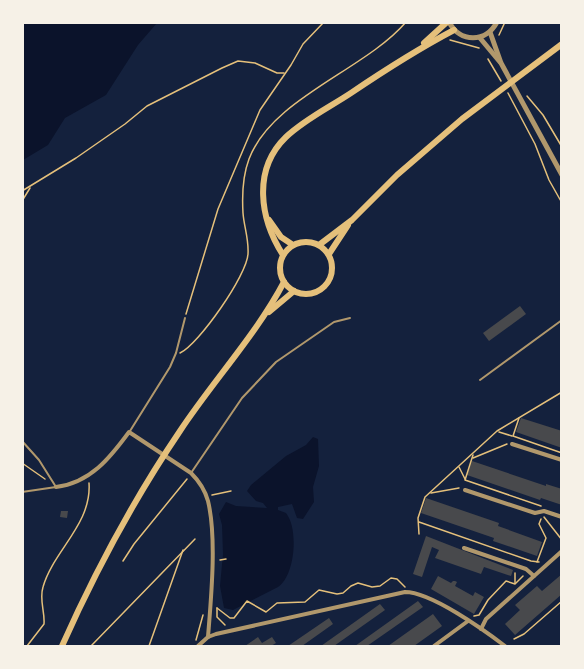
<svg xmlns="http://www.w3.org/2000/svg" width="584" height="669" viewBox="0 0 584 669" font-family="Overpass,sans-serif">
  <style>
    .water { fill: #0b132b }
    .building { fill: #48494c }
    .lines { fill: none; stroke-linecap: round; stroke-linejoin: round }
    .path { stroke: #e5c07b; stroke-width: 1.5 }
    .service { stroke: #b1986c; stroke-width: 2 }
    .minor { stroke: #b1986c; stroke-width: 4 }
    .tertiary { stroke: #b1986c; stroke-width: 5 }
    .primary { stroke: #e5c07b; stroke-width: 6 }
  </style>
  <rect width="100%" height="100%" fill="#14213d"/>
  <g class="water">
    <polygon points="22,23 157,23 138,45 106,95 65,118 48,145 23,160"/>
    <path d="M313,437L318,439L319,466L313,487L314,502L303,519L297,518L292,504L278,507V510L286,513C299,529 295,576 278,587L233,610L224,608L220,586L223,554L222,525L219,514L226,502L236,506L267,508L263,503L256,501L247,491L251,485L286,456L306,445Z"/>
  </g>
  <g class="building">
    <polygon points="520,306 526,314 489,341 483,333"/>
    <polygon points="521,418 562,431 562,448 516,432"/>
    <polygon points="472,461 546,486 546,484 562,489 562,505 541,498 540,500 467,475"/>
    <polygon points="426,498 499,523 498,526 542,542 537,556 493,541 494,538 421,513"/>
    <polygon points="61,511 68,511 67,518 60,517"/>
    <polygon points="426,536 513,570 511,576 484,567 481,574 435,558 439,550 432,547 422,577 413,574"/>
    <polygon points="562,574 562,594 515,635 505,624 520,610 515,605 537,586 542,591"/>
    <polygon points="438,576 451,583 453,581 455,581 457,582 455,586 473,596 475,592 484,597 474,614 431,589"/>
    <polygon points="418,601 423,607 367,646 355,646"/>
    <polygon points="380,604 385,610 334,646 321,646"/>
    <polygon points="433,614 442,626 414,646 388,646"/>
    <polygon points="329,618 333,624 302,646 288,646"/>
    <polygon points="258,637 262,643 272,637 276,643 271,646 245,646"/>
  </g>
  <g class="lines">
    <g class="path">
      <polyline points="499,35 505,22"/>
      <polyline points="450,40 479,48"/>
      <polyline points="488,59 501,81"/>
      <polyline points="508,93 535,144 549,180 562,203"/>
      <polyline points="527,96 543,115 562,147"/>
      <polyline points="22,191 76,158 125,124 147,106 222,68 238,61 255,63 277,73 284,73"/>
      <polyline points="22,201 30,188"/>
      <polyline points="186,314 218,209 260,110 291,65 303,44 324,22"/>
      <path d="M180,353C199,344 247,275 248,254C249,239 244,227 243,213C242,196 243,175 249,159C272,98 365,70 406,22"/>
      <polyline points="519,418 513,436 562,453"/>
      <polyline points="499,432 512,436"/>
      <polyline points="473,455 465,480 541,506"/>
      <polyline points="473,458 507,444"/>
      <polyline points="22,463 45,479"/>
      <polyline points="459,467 465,479"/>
      <polyline points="431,493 459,488"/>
      <polyline points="212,495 231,491"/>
      <polyline points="544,517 562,540"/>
      <polyline points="419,522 531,561 539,562"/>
      <polyline points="419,534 418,518 425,497 497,431 562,392"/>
      <polyline points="220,560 226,559"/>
      <polyline points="123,561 134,544 187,479"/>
      <polyline points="537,562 546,538 539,524 541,519"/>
      <polyline points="515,573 515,583"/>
      <polyline points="217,608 217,617 225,625"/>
      <polyline points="217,608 230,618 234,618 247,601 266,612 277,603 305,602 319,590 337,594 343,593 351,586 358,583 372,587 380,586 391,578 397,579 405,587"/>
      <polyline points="474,616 479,615 488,600 506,581 515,584 523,576"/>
      <polyline points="514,639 524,634 562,601"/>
      <polyline points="196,640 203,615"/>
      <path d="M27,646L44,624C45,611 39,600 43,587C53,551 92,524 89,483"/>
      <polyline points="91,646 195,539"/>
      <polyline points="149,646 183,550"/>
    </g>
    <g class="service">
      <polyline points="480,380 562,320"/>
      <polyline points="130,431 170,367 176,353 185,318"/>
      <polyline points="22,441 39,460 56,487 22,492"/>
      <polyline points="191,473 242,398 276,362 334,322 350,318"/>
    </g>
    <g class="minor">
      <polyline points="512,444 562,460"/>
      <path d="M56,487C90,483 110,458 129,432L191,473C199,481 205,490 208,501C217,538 211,599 208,637"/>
      <polyline points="465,490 535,513 544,511 562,517"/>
      <polyline points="464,548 526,569 534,576"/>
      <polyline points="481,629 486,619 562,551"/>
      <path d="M198,646L208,637L216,634L405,592C431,592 484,630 505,646"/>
      <polyline points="434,646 468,621"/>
    </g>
    <g class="tertiary">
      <path d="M449,22C460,43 486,43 497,22"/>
      <polyline points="490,32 501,63 562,175"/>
      <polyline points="480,38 500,62"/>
    </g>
    <g class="primary">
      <polyline points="424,43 447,22"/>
      <polyline points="269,220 281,237 293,245"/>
      <circle cx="306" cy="268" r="26"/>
      <polyline points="319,245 352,220 397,175 462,119 562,44"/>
      <polyline points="329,254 348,225"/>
      <path d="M283,255C260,219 252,170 286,137C305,119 330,107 351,93C385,70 418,49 454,30"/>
      <polyline points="269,312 294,291"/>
      <path d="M62,646C95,572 134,499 180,431C213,381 256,335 284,282"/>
    </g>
  </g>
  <rect width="584" height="669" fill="none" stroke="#f6f1e7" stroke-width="48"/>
</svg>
